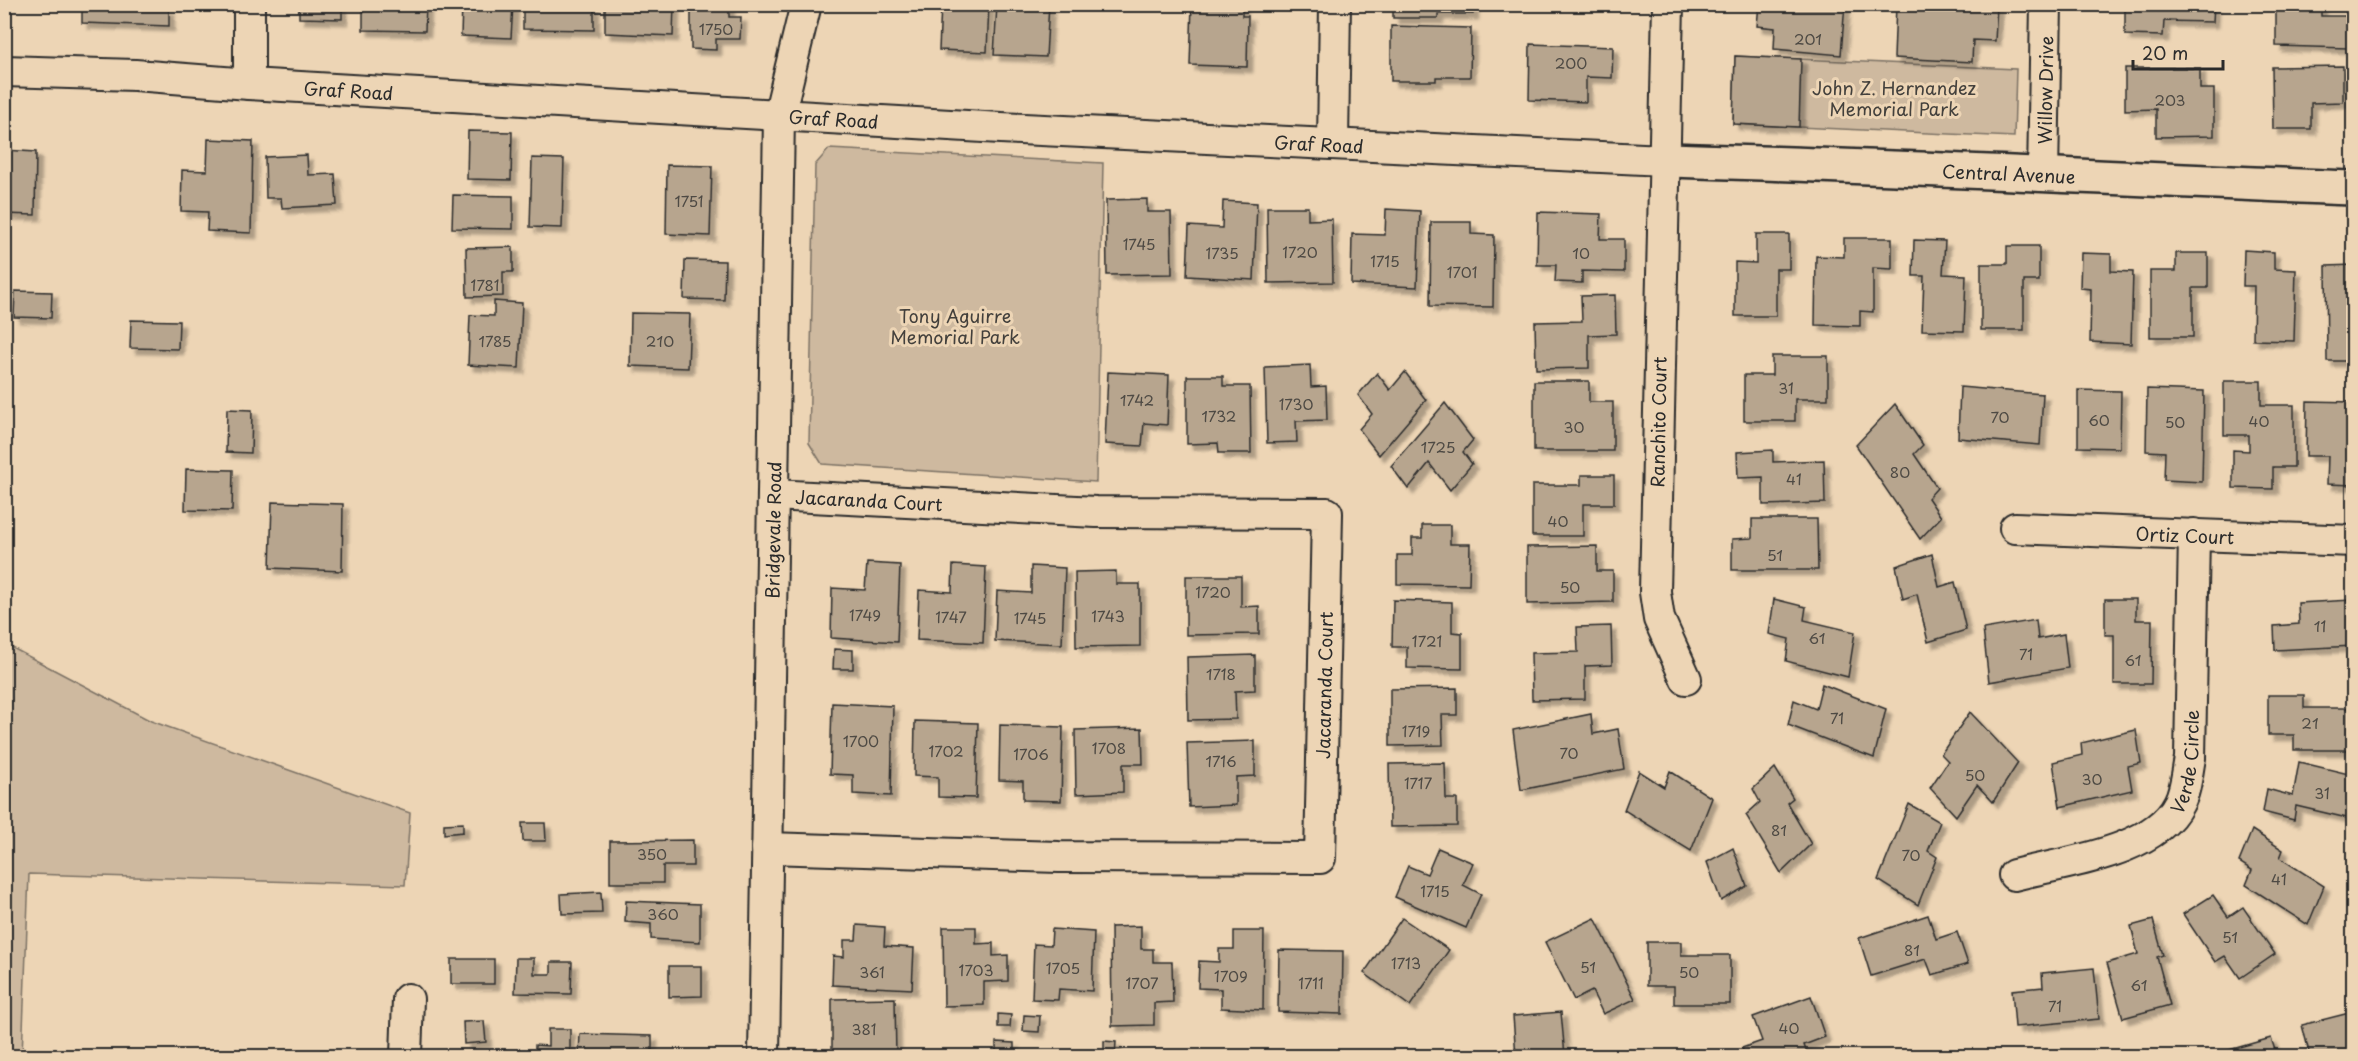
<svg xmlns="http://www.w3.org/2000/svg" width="2358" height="1061" viewBox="0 0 2358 1061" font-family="'Playpen Sans',sans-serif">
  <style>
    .green { fill: #ceb99f; stroke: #7c7265; stroke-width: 1.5 }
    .building { fill: #b7a58e; stroke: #2b2b2b; stroke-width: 1.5; filter: url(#shadow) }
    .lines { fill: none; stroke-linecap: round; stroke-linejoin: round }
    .street-casing { stroke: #2b2b2b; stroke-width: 34 }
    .secondary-casing { stroke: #2b2b2b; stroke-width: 38 }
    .street { stroke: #edd5b5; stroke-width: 30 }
    .secondary { stroke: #edd5b5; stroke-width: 33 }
    .labels { text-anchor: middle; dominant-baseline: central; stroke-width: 6; stroke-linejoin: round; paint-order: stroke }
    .number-label { font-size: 15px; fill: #4e4a44 }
    .park-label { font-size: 18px; fill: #43403c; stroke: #edd5b5 }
    .street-label { font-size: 18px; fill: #2b2b2b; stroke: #edd5b5 }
  </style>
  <defs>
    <filter id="shadow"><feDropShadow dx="5.5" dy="5.5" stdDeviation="1.5" flood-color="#0004"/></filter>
  </defs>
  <rect width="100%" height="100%" fill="#edd5b5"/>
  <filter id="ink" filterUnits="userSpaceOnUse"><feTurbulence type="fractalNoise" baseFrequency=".0167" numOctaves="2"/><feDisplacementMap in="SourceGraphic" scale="12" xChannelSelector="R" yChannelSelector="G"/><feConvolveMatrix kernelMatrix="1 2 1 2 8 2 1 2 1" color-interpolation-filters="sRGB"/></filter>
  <g filter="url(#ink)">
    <g class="green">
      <polygon points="1735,56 2016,69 2014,137 1733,124"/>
      <polygon points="829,149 1103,163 1096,482 822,464 809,443 815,165"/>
      <polygon points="5,644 151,721 410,813 405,885 29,874 22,1056 5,1056"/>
    </g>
    <g class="building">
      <polygon points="82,4 140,4 140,8 169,9 169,26 82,23"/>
      <polygon points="299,4 342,4 342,19 299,18"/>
      <polygon points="363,4 426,4 425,31 363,30"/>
      <polygon points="462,4 513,4 511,38 461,36"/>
      <polygon points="523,4 594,4 594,30 523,29"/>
      <polygon points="605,4 674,4 673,36 605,33"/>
      <polygon points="691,4 729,4 729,17 741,17 740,39 716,39 716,50 691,49"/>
      <polygon points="941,4 989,4 987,52 939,50"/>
      <polygon points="997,4 1049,4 1046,57 994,55"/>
      <polygon points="1192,4 1242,4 1242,16 1248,16 1247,67 1190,65"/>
      <polygon points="1393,4 1473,4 1473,14 1438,14 1438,18 1393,18"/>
      <polygon points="1759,4 1845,4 1841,55 1774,49 1775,28 1757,26"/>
      <polygon points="1896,4 1997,6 1995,41 1973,40 1972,62 1894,58"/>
      <polygon points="2153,4 2214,4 2213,22 2164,21 2163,36 2125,35 2125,6 2153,6"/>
      <polygon points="2276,4 2321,4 2321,16 2349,16 2348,48 2276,46"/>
      <polygon points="1391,26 1471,28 1470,77 1436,77 1436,81 1391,81"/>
      <polygon points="1530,44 1613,47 1612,78 1586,77 1586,102 1529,100"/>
      <polygon points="1735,56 1801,59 1799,127 1733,124"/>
      <polygon points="2343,66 2343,102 2311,103 2311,129 2273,129 2272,67"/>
      <polygon points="2125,68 2200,68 2200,89 2214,89 2214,136 2156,137 2156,109 2125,110"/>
      <polygon points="468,131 512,132 511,180 467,179"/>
      <polygon points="208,139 253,141 251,233 207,231 208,212 181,211 182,170 207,171"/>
      <polygon points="4,150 36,152 35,215 4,214"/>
      <polygon points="307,155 308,175 335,174 337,205 282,208 281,198 266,198 265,157"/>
      <polygon points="532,158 564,159 562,228 530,227"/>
      <polygon points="667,165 712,166 710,236 666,234"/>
      <polygon points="453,195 513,196 513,229 452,228"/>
      <polygon points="1147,199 1147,212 1171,212 1172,274 1107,275 1106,200"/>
      <polygon points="1223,201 1257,203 1254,280 1187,276 1189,226 1222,228"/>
      <polygon points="1267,207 1308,207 1308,220 1332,219 1333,282 1268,283"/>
      <polygon points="1386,209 1420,211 1417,287 1351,284 1352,234 1385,235"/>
      <polygon points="1538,212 1601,214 1600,239 1624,239 1624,272 1582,271 1582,283 1555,282 1556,265 1537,265"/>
      <polygon points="1431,222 1471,222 1471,234 1494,235 1493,307 1430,306"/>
      <polygon points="1756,234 1789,234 1789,269 1776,269 1776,316 1735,316 1735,262 1756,263"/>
      <polygon points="1844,238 1892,238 1892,269 1873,268 1873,312 1860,311 1860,326 1815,325 1816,256 1844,257"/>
      <polygon points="1914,240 1945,241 1943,274 1966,275 1964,331 1922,330 1924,276 1913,276"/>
      <polygon points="2007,246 2039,246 2039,281 2024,281 2024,330 1981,330 1981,264 2007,264"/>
      <polygon points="513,247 513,272 503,272 503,296 467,297 466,248"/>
      <polygon points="2244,250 2274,252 2274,269 2296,270 2294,341 2253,340 2254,286 2243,286"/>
      <polygon points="2081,253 2111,254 2111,271 2133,272 2131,344 2090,342 2091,289 2080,288"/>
      <polygon points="2176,253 2208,253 2208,288 2193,288 2193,337 2150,337 2150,271 2176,271"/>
      <polygon points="685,260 725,261 724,300 684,299"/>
      <polygon points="2354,265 2354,361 2327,361 2326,266"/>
      <polygon points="15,291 52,292 51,318 14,317"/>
      <polygon points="1615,295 1616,334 1589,335 1589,368 1536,369 1535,322 1582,321 1581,296"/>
      <polygon points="494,301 522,303 519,368 468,365 470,315 494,316"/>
      <polygon points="631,313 690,314 688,368 630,366"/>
      <polygon points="131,320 179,321 178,349 130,348"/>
      <polygon points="1772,356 1828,356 1828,399 1795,399 1795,421 1744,421 1744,375 1772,375"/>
      <polygon points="1310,365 1311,387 1326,386 1327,420 1296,421 1297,442 1267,443 1265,367"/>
      <polygon points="1108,372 1169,375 1167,425 1144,423 1142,446 1105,444"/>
      <polygon points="1405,372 1426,400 1379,455 1359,429 1372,414 1358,395 1377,373 1390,390"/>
      <polygon points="1187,376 1223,376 1223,386 1250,386 1251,453 1219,453 1218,443 1187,444"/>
      <polygon points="1534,381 1589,381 1589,402 1613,402 1613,451 1534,451"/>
      <polygon points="2224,381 2261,381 2261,405 2294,405 2294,467 2273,467 2273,489 2233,488 2233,450 2249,451 2249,435 2224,435"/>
      <polygon points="1960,387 2043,394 2040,445 1958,438"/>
      <polygon points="2147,389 2204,391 2202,482 2164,480 2165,452 2146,451"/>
      <polygon points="2078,390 2121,391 2120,448 2078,447"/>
      <polygon points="2307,401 2354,402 2354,485 2327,484 2328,456 2306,456"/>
      <polygon points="1445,403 1473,440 1463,452 1472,464 1450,490 1429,463 1408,489 1391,466"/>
      <polygon points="1895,404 1923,445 1914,454 1937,488 1928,498 1941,517 1920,539 1856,445"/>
      <polygon points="227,409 252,410 251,453 226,452"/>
      <polygon points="1773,450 1773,462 1824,460 1825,503 1763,505 1763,477 1738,478 1737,452"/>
      <polygon points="186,469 233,470 232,511 185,510"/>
      <polygon points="1581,475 1614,475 1614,504 1583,504 1583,536 1532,536 1532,485 1581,485"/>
      <polygon points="272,502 343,504 342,571 270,568"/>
      <polygon points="1752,519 1817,519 1818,570 1732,570 1732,539 1752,538"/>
      <polygon points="1422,525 1450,525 1450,544 1470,544 1469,585 1397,584 1397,555 1412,555 1412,538 1422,538"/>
      <polygon points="1597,546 1597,571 1613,571 1613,602 1527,604 1527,547"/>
      <polygon points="1932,554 1939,587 1955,582 1966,630 1928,642 1917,594 1903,599 1896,566"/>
      <polygon points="867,563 900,565 897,642 831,638 832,588 865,590"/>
      <polygon points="953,565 986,567 983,643 917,640 919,590 952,592"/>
      <polygon points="1031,566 1065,568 1062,644 995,641 997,591 1031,593"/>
      <polygon points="1116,571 1116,584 1140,584 1140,646 1076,647 1075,572"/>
      <polygon points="1186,576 1241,576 1241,607 1259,606 1259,634 1186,635"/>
      <polygon points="1774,599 1806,607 1804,620 1855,632 1848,677 1786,661 1789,639 1769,634"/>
      <polygon points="2105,599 2136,599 2136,620 2152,620 2151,684 2114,684 2114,635 2105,635"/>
      <polygon points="1393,600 1452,602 1452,632 1462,633 1462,669 1407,668 1407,647 1392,647"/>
      <polygon points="2352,600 2354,646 2275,650 2274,626 2299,624 2298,603"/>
      <polygon points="2036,620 2038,639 2064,634 2068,668 1989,682 1983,629"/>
      <polygon points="1611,626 1612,665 1585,666 1585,699 1532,700 1531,653 1578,652 1577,627"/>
      <polygon points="834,649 853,650 853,669 833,669"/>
      <polygon points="1255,655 1255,690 1235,691 1236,719 1188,720 1187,657"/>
      <polygon points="1822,684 1886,709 1874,758 1788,725 1794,700 1816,709"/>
      <polygon points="1457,688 1457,715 1442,715 1443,745 1390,746 1390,689"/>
      <polygon points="2268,695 2304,695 2304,708 2353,708 2353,750 2294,750 2294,735 2268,735"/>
      <polygon points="832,703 893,706 891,796 853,794 853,775 830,774"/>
      <polygon points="1970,712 2018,763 1993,802 1977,785 1956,816 1930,788 1948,761 1941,754"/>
      <polygon points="1591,714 1593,734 1618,729 1624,769 1521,790 1513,730"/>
      <polygon points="915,721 978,723 976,798 938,797 938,777 914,776"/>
      <polygon points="1000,725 1063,727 1061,801 1023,800 1023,781 999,780"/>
      <polygon points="1142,728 1143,764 1123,764 1123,792 1076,794 1075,730"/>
      <polygon points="2136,730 2141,763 2128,766 2132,790 2060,807 2053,762 2082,755 2081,743"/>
      <polygon points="1255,741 1255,776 1236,777 1236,805 1189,807 1187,743"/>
      <polygon points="2299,762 2353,775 2347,818 2296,806 2294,820 2263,812 2267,789 2293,796"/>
      <polygon points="1445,763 1446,799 1457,799 1457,826 1390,827 1389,764"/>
      <polygon points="1775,768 1793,798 1787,803 1811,844 1781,873 1746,815 1760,802 1753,789"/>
      <polygon points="1639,771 1664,787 1670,771 1712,798 1691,851 1624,810"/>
      <polygon points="1909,804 1940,822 1928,851 1937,857 1918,905 1878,880"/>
      <polygon points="463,823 463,832 444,834 444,824"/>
      <polygon points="522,823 545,823 546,841 523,841"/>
      <polygon points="2252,830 2283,850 2280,858 2324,886 2308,925 2246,885 2252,870 2239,862"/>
      <polygon points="693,840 693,866 663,866 663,883 610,883 610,841"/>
      <polygon points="1438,848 1473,863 1463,885 1481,894 1466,928 1395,897 1408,866 1427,874"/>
      <polygon points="1733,848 1747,886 1721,901 1707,862"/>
      <polygon points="601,892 602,913 562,914 561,894"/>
      <polygon points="2213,895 2228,917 2243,907 2275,954 2240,978 2225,956 2215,962 2183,914"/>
      <polygon points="626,901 700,904 700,942 651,939 651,924 625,922"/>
      <polygon points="1928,915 1936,939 1957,932 1968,964 1932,975 1926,959 1871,976 1859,938"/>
      <polygon points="1402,918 1449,950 1410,1006 1364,973"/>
      <polygon points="1595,918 1635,999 1603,1014 1592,991 1574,1000 1545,942"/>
      <polygon points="2153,920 2163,955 2157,957 2170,1005 2123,1018 2107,963 2138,954 2131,926"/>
      <polygon points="857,925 885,927 884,946 914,948 912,989 832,985 833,956 844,957 844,940 856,940"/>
      <polygon points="1141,926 1141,949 1153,949 1153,962 1172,962 1173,1002 1154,1003 1154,1025 1112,1026 1111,927"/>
      <polygon points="943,927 976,927 976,944 993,943 993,956 1008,955 1008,981 984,982 984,1005 944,1006"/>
      <polygon points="1052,929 1094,932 1092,991 1059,989 1058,1000 1032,999 1034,944 1051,945"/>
      <polygon points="1234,931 1264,931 1263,1010 1221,1008 1221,989 1198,988 1199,961 1219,962 1219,949 1234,949"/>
      <polygon points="1647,942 1681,942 1681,955 1730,955 1730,1004 1674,1004 1674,986 1647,986"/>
      <polygon points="1279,950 1343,951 1342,1014 1278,1012"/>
      <polygon points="516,958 534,958 534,974 551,974 551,962 572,962 571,994 515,993"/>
      <rect x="451" y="959" width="43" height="25"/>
      <polygon points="669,966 702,966 702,996 669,997"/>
      <polygon points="2094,968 2099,1019 2015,1027 2012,990 2043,987 2042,973"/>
      <polygon points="1811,996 1825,1037 1804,1045 1808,1056 1745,1056 1742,1048 1762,1041 1753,1017"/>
      <polygon points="895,998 896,1056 832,1056 832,999"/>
      <polygon points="1561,1012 1565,1056 1516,1056 1513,1016"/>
      <polygon points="2353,1012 2354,1056 2310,1056 2302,1025"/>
      <polygon points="998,1014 1011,1015 1010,1027 998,1027"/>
      <polygon points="1024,1015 1040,1016 1039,1032 1023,1031"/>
      <polygon points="484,1021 486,1042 464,1044 463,1022"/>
      <polygon points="548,1029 570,1029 570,1056 535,1056 535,1045 548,1046"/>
      <polygon points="580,1034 652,1036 652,1056 590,1056 590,1054 579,1054"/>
      <polygon points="2271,1038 2277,1056 2216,1056 2215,1054"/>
      <polygon points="1104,1041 1116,1042 1115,1056 1104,1056"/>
      <polygon points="996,1042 1014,1043 1014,1056 996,1056"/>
    </g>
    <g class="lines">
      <g class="street-casing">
        <g id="street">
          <polyline points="249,4 249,84"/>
          <polyline points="1668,4 1655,592 1659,619 1686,679"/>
          <path id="s1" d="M4,71L135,75L249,84L1001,128L1664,160"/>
          <polyline points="1333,144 1335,4"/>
          <path id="s2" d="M2043,176L2046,4"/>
          <path id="s3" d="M2015,528L2354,541"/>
          <path id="s4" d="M767,848L1059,857L1320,858L1327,513L1096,512L773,495"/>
          <path id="s5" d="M2014,875C2064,862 2154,853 2179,803C2186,790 2187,773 2190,758L2194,534"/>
          <polyline points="406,1056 408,999"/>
          <path id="s6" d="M764,1056L779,116L806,4"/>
        </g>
      </g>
      <g class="secondary-casing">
        <g id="secondary">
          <path id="s7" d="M1664,160C1894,166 2124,179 2354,188"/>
        </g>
      </g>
      <use href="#street" class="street"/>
      <use href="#secondary" class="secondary"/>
    </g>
  </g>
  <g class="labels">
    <g class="number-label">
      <text x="716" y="28">1750</text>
      <text x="1808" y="38">201</text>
      <text x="1571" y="62">200</text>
      <text x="2170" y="99">203</text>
      <text x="689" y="200">1751</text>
      <text x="1139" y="243">1745</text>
      <text x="1300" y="251">1720</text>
      <text x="1222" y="252">1735</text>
      <text x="1581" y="252">10</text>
      <text x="1385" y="260">1715</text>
      <text x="1462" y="271">1701</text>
      <text x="485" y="284">1781</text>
      <text x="495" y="340">1785</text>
      <text x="660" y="340">210</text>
      <text x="1786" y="387">31</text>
      <text x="1137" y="399">1742</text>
      <text x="1296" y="403">1730</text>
      <text x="1219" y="415">1732</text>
      <text x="2000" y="416">70</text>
      <text x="2099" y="419">60</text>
      <text x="2259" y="420">40</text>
      <text x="2175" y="421">50</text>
      <text x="1574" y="426">30</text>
      <text x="1438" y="446">1725</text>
      <text x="1900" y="471">80</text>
      <text x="1794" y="478">41</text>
      <text x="1558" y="520">40</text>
      <text x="1775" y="554">51</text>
      <text x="1570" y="586">50</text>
      <text x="1213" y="591">1720</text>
      <text x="865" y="614">1749</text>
      <text x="1108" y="615">1743</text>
      <text x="951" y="616">1747</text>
      <text x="1030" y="617">1745</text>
      <text x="2320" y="625">11</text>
      <text x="1817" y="637">61</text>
      <text x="1427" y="640">1721</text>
      <text x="2026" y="653">71</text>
      <text x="2133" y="659">61</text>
      <text x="1221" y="673">1718</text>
      <text x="1837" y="717">71</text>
      <text x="2310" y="722">21</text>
      <text x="1416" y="730">1719</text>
      <text x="861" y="740">1700</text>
      <text x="1109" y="747">1708</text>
      <text x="946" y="750">1702</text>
      <text x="1569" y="752">70</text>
      <text x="1031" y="753">1706</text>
      <text x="1221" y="760">1716</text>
      <text x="1975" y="774">50</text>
      <text x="2092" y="778">30</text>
      <text x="1418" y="782">1717</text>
      <text x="2322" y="792">31</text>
      <text x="1779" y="829">81</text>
      <text x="652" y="853">350</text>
      <text x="1911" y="854">70</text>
      <text x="2279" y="878">41</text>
      <text x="1435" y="890">1715</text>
      <text x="663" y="913">360</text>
      <text x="2230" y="936">51</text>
      <text x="1912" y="949">81</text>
      <text x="1406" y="962">1713</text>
      <text x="1588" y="966">51</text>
      <text x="1063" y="967">1705</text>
      <text x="976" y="969">1703</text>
      <text x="872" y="971">361</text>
      <text x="1689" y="971">50</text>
      <text x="1231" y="975">1709</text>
      <text x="1142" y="982">1707</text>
      <text x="1311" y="982">1711</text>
      <text x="2139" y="984">61</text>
      <text x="2055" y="1005">71</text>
      <text x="1789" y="1027">40</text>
      <text x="864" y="1028">381</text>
    </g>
    <g class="park-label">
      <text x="1894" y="87">John Z. Hernandez<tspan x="1894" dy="21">Memorial Park</tspan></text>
      <text x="955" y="315">Tony Aguirre<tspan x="955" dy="21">Memorial Park</tspan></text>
    </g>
    <g class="street-label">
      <text stroke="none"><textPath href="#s1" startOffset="345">Graf Road</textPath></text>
      <text stroke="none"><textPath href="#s2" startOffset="86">Willow Drive</textPath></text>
      <text stroke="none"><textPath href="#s1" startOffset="831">Graf Road</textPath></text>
      <text stroke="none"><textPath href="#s1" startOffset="1317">Graf Road</textPath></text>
      <text stroke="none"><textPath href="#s7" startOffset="345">Central Avenue</textPath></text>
      <text transform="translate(1658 422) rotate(-89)">Ranchito Court</text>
      <text transform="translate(869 500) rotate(3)">Jacaranda Court</text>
      <text stroke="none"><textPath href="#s6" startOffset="526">Bridgevale Road</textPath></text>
      <text stroke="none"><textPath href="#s3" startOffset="170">Ortiz Court</textPath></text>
      <text stroke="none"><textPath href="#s4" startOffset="726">Jacaranda Court</textPath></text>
      <text stroke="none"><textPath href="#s5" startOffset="228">Verde Circle</textPath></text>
    </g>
  </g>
  <rect width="2358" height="1061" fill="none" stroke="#edd5b5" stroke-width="24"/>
  <rect x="12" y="12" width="2334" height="1037" fill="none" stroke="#2b2b2b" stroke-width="2" filter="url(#ink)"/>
  <path d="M2133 60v9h90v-9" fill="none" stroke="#2b2b2b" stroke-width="3"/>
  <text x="2142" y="60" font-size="18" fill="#2b2b2b" stroke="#edd5b5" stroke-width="4.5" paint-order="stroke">20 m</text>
</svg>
